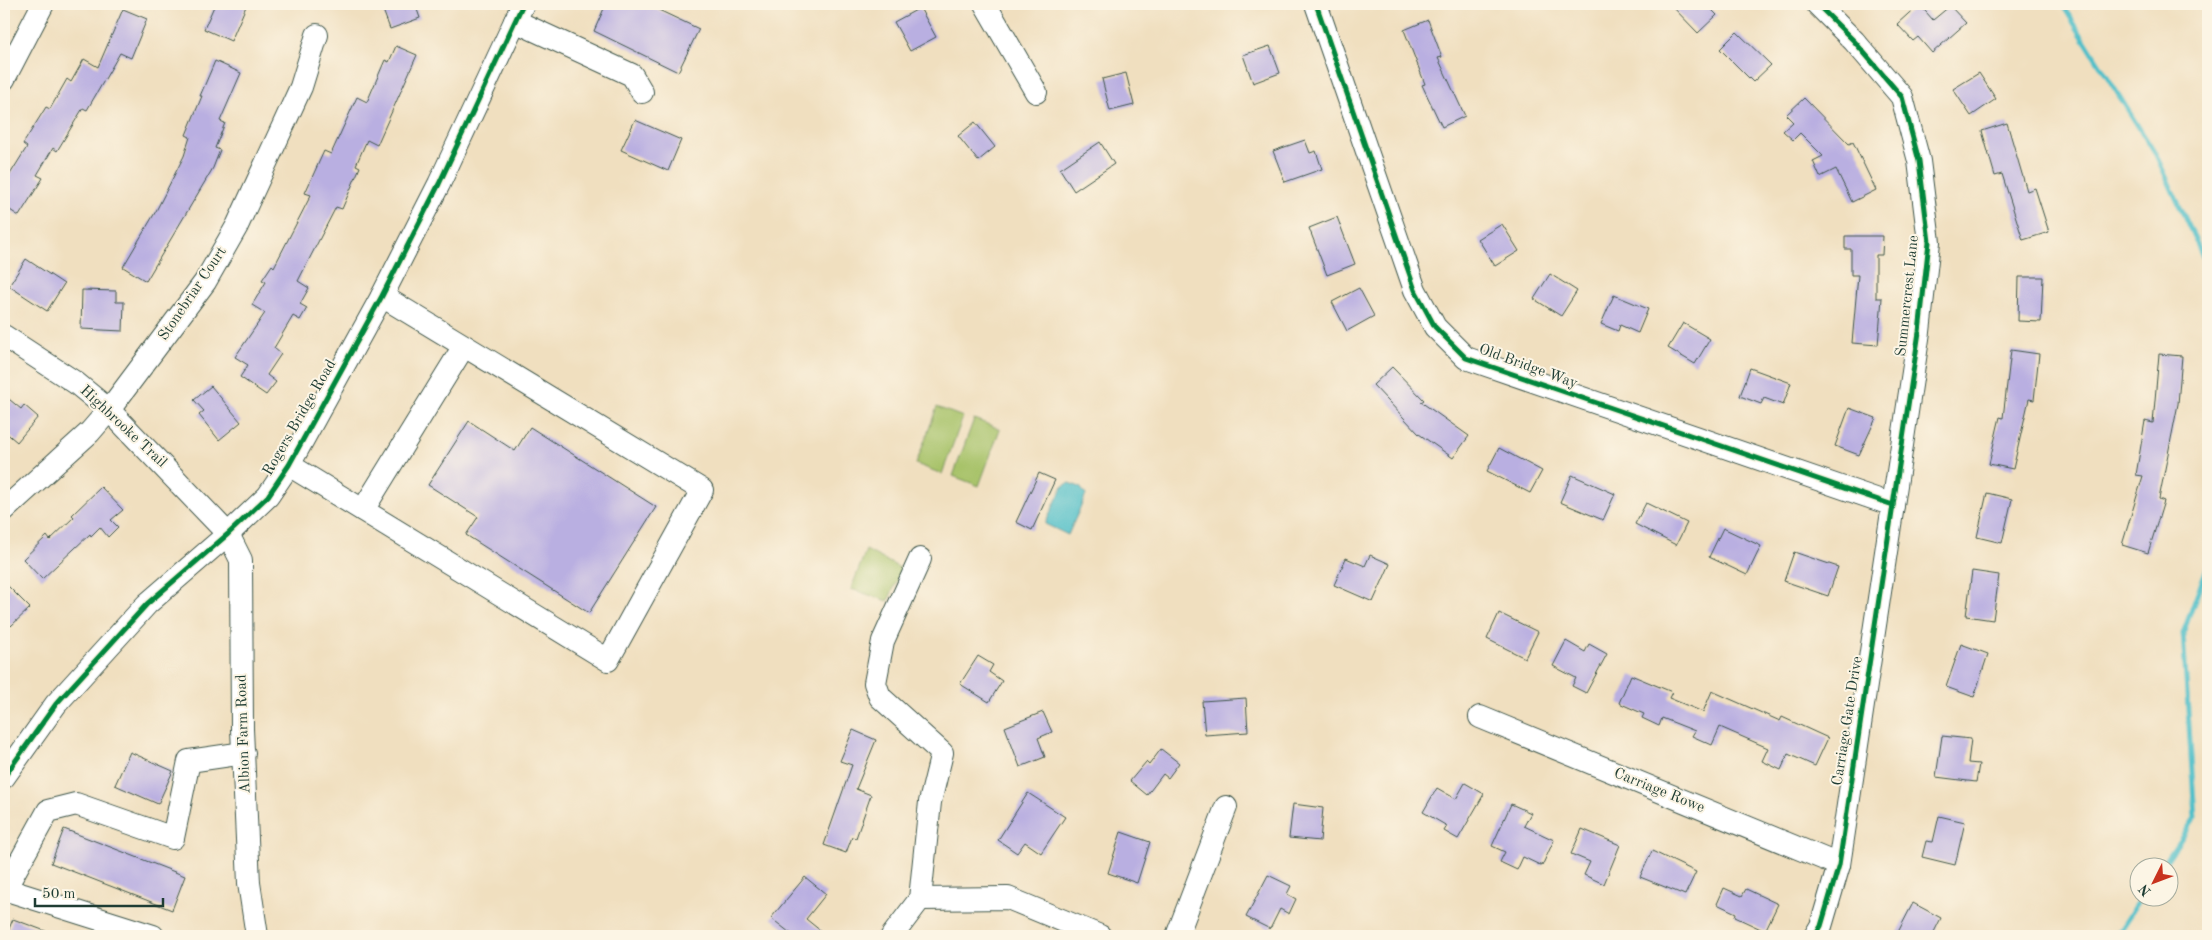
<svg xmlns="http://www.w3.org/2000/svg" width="2212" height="940" viewBox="0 0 2212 940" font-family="'Old Standard TT',serif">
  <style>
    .green { fill: #a7c269; stroke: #63804e }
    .water { fill: #53c0c9; stroke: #397e7e }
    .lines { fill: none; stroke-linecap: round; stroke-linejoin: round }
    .stream { stroke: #53c0c9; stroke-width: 5 }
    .building { fill: #b9afe1 }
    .minor-casing { stroke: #3e5549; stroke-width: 24 }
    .minor { stroke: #fff; stroke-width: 22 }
    .cycleway-casing { stroke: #fcf5e5; stroke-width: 8 }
    .cycleway { stroke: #00873e; stroke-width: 5 }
    .labels { text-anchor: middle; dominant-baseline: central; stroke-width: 4; stroke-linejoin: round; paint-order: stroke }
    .street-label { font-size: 15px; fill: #1f3d34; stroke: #fcf5e5 }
  </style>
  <rect width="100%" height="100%" fill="#fcf5e5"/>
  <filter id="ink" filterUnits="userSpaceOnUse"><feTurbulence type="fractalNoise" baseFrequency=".02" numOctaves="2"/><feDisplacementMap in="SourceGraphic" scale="10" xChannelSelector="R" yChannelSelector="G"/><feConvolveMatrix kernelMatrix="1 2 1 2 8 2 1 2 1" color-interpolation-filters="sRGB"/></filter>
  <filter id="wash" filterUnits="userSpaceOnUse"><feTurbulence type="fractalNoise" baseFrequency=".0096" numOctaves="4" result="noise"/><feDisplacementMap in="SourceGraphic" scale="20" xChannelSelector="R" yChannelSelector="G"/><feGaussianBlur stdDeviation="1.12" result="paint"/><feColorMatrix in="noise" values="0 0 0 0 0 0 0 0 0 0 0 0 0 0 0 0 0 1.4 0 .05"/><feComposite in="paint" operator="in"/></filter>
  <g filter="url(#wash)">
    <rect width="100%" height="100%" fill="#f0dfbf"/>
    <g class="green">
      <polygon points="937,407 963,417 942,474 916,464"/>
      <polygon points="974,419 1000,429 979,486 953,476"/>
      <polygon points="866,550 902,569 888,601 851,589"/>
    </g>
    <polygon class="water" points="1069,483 1080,487 1086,495 1068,535 1045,524 1063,486"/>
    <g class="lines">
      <g class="stream">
        <polyline points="2062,4 2156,155 2205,261 2208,274"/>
        <polyline points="2161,868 2195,818 2183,633 2208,565"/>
        <polyline points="2116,936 2141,898"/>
      </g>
    </g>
    <g id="blocks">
      <g class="building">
        <polygon points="215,4 247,4 231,41 204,29"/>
        <polygon points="387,4 415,4 420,18 390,29 383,10 388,8"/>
        <polygon points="606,4 646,4 699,29 678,72 594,31"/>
        <polygon points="1670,4 1706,4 1717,15 1698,33"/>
        <polygon points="1919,4 1933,20 1950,6 1966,23 1932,53 1918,37 1913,41 1897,24"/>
        <polygon points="920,8 936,37 910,51 894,22"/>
        <polygon points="123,9 147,19 131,58 120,53 87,110 83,108 57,151 53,148 37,175 43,178 19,216 4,206 4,184 27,147 23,144 46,107 50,109 67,79 71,82 84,59 98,67"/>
        <polygon points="1428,20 1442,57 1438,58 1465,116 1442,127 1422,85 1425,84 1404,30"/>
        <polygon points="1737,32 1771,65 1753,82 1720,49"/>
        <polygon points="396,46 417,55 377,145 367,140 356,165 360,167 342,209 336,207 298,281 309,288 300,304 307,308 300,320 293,316 274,348 281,354 267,375 276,382 266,395 240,377 248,365 235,357 265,313 252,305 266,282 262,280 272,265 274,267 311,195 305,193 324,151 331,154 357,97 367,102 385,60 389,62"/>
        <polygon points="1270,46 1280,73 1253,83 1243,55"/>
        <polygon points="215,61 241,73 220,121 225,123 215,148 220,150 213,168 146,281 123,267 156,211 184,156 190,137 186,135 202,96 200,96"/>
        <polygon points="1126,73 1134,105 1110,111 1102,79"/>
        <polygon points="1979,73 1996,99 1971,116 1953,89"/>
        <polygon points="1804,98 1849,144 1853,142 1876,190 1852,202 1836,169 1820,177 1813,161 1823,156 1800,133 1793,140 1783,131 1793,122 1786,115"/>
        <polygon points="635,120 681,140 668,171 621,150"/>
        <polygon points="975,122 995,147 978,161 958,136"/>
        <polygon points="2007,123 2027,191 2035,188 2049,232 2023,240 2002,174 1995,176 1982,131"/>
        <polygon points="1305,140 1310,153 1316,151 1322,169 1285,182 1273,151"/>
        <polygon points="1100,142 1114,164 1074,191 1060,169"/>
        <polygon points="1337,217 1355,264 1327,275 1309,228"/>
        <polygon points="1502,224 1519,251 1495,266 1478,239"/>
        <polygon points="1845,236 1883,236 1882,255 1876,255 1876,298 1882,298 1878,345 1852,343 1858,275 1851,275 1851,249 1845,249"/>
        <polygon points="26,259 64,284 47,311 9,286"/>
        <polygon points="1550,274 1577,291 1561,316 1534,299"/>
        <polygon points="2019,277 2043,277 2041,322 2018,321"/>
        <polygon points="1359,288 1374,316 1347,331 1332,302"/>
        <polygon points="82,290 116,291 116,302 124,302 123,331 81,329"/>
        <polygon points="1614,295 1648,309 1638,333 1620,325 1618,331 1601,324"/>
        <polygon points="1683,323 1710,339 1695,364 1668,348"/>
        <polygon points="2011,350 2039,354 2034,400 2029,399 2013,469 1989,464 2000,417 2003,418"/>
        <polygon points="2159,354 2182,356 2178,404 2159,499 2164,501 2148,553 2122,545 2143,476 2136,475 2145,421 2153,423"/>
        <polygon points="1392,367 1424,400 1421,402 1469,436 1453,458 1419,434 1373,385"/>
        <polygon points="1750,368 1791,383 1783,405 1764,398 1761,404 1740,396"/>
        <polygon points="211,386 241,422 219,440 199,415 204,411 194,400"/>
        <polygon points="4,395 21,409 24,405 38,417 17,442 4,431"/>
        <polygon points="1849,408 1876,418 1859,455 1835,446"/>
        <polygon points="469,421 515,451 530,427 656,507 589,613 466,535 478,517 428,485"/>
        <polygon points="1499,448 1542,471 1530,493 1487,471"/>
        <polygon points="1039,473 1055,480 1032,530 1016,522"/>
        <polygon points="1572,475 1615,494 1603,520 1560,502"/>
        <polygon points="101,487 123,510 111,520 118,527 108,537 100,527 91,536 90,534 42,579 23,559 47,536 50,540 74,517 72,515"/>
        <polygon points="1987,493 2012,499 2002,543 1977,537"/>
        <polygon points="1646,503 1687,523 1676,545 1635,524"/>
        <polygon points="1723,528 1761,546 1747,575 1709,557"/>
        <polygon points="1794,552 1838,567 1828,596 1784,581"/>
        <polygon points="1370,555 1390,564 1373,602 1334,585 1346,558 1365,566"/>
        <polygon points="1972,571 1999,575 1993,620 1966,616"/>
        <polygon points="4,582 30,608 11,626 4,619"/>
        <polygon points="1499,613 1538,632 1525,658 1487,639"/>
        <polygon points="1566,641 1585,652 1589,644 1607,654 1586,693 1572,686 1576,678 1553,666"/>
        <polygon points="1961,644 1988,654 1974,697 1946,687"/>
        <polygon points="978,656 993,665 989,672 1002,681 989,702 960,684"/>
        <polygon points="1631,675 1672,692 1669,698 1703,712 1712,691 1780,721 1782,717 1828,738 1815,766 1788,754 1781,770 1762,761 1768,748 1720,727 1712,745 1692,736 1695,731 1662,718 1659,726 1642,718 1644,714 1619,703"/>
        <polygon points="1246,698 1248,732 1205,735 1202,701"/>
        <polygon points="1043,712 1052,732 1038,738 1045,757 1020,767 1005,727"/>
        <polygon points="853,730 876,740 856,789 871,795 856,838 852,837 846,853 824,845 852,765 840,761"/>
        <polygon points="1942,736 1971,739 1968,763 1979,764 1976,782 1936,777"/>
        <polygon points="1161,749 1179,763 1168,778 1163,774 1147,795 1130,781 1146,762 1149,765"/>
        <polygon points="130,752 173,771 158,804 115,785"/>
        <polygon points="1465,783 1484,794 1458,839 1444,831 1447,826 1423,812 1437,788 1456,799"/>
        <polygon points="1028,793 1065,817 1041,853 1025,842 1017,853 998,840"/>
        <polygon points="1293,804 1323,808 1320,841 1289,838"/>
        <polygon points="1511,804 1531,813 1524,826 1554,840 1542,866 1523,857 1517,870 1500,862 1505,852 1492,846"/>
        <polygon points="1939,816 1965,822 1955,865 1922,857 1926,841 1933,842"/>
        <polygon points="64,829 185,876 172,910 51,863"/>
        <polygon points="1582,829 1620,845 1604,884 1584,875 1590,862 1571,854"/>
        <polygon points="1121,832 1150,842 1137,883 1108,873"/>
        <polygon points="1652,851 1696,872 1685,895 1640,877"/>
        <polygon points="1268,875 1291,886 1287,894 1296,899 1289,914 1280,909 1270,929 1246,917"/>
        <polygon points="805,877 826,894 806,919 827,936 794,936 771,918"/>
        <polygon points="1724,888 1742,896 1746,889 1778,904 1765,931 1735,917 1736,913 1717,904"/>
        <polygon points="1913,903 1941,918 1932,936 1896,936"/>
        <polygon points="13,919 56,935 56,936 6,936"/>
      </g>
    </g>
  </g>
  <g filter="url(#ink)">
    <use href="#blocks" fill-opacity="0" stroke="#3e5549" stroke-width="1"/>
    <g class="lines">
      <g class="minor-casing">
        <g id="minor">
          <polyline points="985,4 1036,92"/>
          <polyline points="1316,4 1415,290 1435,327 1466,358 1893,505"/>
          <polyline points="515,21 632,75 642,92"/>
          <polyline points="4,79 43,4"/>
          <polyline points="4,336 76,383 109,410 228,534 241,560 242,729 249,883 257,936"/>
          <polyline points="289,465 608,660 702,490 382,296"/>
          <polyline points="4,510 90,432 109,410 205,282 237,226 301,87 317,35"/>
          <polyline points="363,510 464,346"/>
          <polyline points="1480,717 1839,865"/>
          <polyline points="4,777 56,704 147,604 228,534 268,496 289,465 382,296 439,184 523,4"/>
          <polyline points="4,889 153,936"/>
          <polyline points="4,891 48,811 76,804 173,838 189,761 244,753"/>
          <polyline points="920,899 930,802 942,753 880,697 875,683 883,641 920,559"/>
          <polyline points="920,899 1008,898 1100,936"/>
          <polyline points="892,936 920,899"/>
          <polyline points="1177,936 1226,807"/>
          <polyline points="1815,936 1821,926 1839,865 1919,332 1929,242 1919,161 1902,97 1854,41 1817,4"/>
        </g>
      </g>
      <use href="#minor" class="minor"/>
      <g class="cycleway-casing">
        <g id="cycleway">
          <polyline points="1316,4 1415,290 1435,327 1466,358 1893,505"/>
          <polyline points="4,777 56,704 147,604 228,534 268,496 289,465 382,296 439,184 523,4"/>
          <polyline points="1815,936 1821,926 1839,865 1919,332 1929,242 1919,161 1902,97 1854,41 1817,4"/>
        </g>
      </g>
      <use href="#cycleway" class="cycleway"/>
    </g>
  </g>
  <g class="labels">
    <g class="street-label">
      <text transform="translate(193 294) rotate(-56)">Stonebriar Court</text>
      <text transform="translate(1908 296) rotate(-84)">Summercrest Lane</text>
      <text transform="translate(1528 367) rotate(20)">Old Bridge Way</text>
      <text transform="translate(300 418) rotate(-60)">Rogers Bridge Road</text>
      <text transform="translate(123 427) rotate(43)">Highbrooke Trail</text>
      <text transform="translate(1848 721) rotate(-81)">Carriage Gate Drive</text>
      <text transform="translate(244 734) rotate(-92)">Albion Farm Road</text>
      <text transform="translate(1659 791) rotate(22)">Carriage Rowe</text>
    </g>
  </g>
  <rect width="2212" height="940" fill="none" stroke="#fcf5e5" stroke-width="20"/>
  <g transform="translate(2154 882) rotate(228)"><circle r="24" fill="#fcf5e5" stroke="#a4ab9e"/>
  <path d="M0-4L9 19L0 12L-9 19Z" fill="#c8321e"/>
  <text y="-8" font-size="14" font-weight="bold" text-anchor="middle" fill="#1f3d34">N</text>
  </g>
  <path d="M35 898v8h128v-8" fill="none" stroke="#1f3d34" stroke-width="2.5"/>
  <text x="42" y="898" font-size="15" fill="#1f3d34" stroke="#fcf5e5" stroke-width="4" paint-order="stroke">50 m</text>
</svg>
